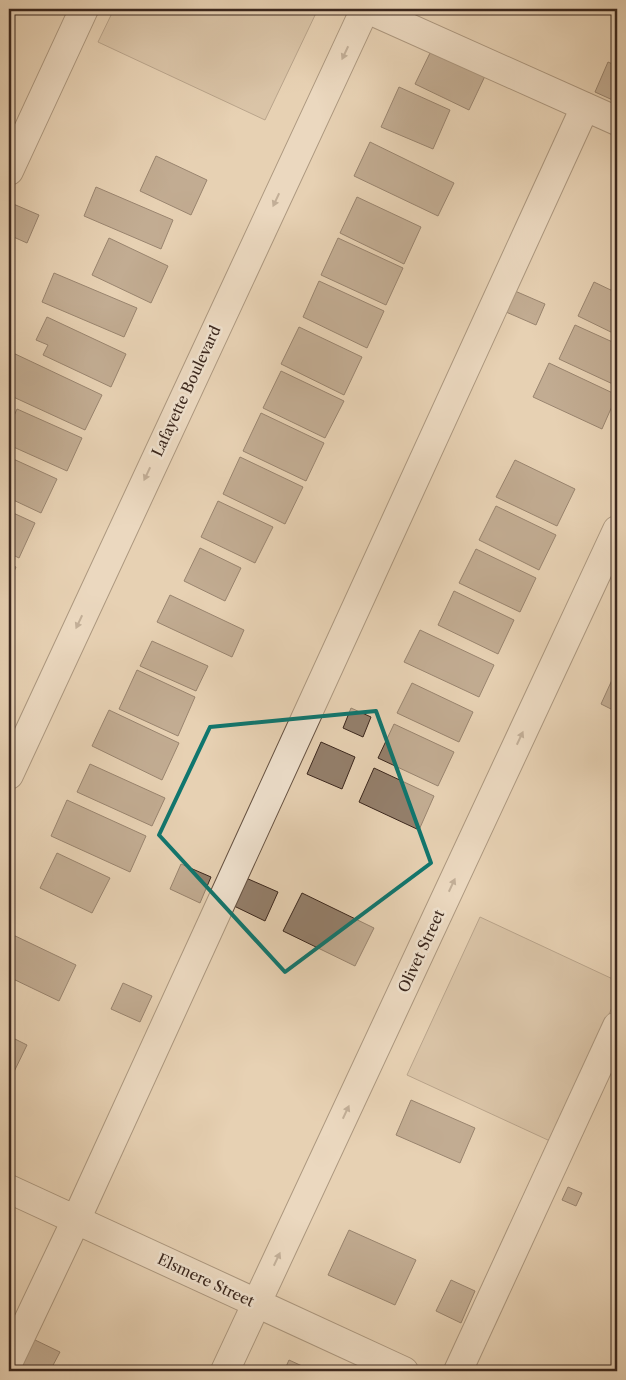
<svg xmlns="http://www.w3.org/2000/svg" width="626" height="1380" viewBox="0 0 626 1380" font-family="'Libre Caslon Text',serif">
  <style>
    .green { fill: #cab49a; stroke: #826e5c }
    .building { fill: #947f6b; stroke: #3b271d }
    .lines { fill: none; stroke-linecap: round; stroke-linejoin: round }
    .minor-casing { stroke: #665242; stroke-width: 30 }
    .minor { stroke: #efe1ce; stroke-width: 28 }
    .oneway { fill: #958476 }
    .marked { fill: none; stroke: #0f766e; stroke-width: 4; stroke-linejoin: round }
    .labels { text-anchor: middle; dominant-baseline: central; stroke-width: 5; stroke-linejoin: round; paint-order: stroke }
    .street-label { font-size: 15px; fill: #3b271d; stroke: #efe1ce }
  </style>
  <rect width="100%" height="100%" fill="#e7d1b3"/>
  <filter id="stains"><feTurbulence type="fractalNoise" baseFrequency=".004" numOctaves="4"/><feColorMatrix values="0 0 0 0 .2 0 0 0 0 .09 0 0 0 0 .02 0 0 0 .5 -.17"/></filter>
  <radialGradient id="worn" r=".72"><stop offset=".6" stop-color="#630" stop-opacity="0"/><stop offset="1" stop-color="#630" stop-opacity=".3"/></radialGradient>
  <g class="green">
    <polygon points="114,9 313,9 317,11 265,120 98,42"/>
    <polygon points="480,917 617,981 617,997 550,1141 407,1075"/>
  </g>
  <g class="building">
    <polygon points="431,51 485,76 469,110 415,84"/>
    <polygon points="608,62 617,66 617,102 595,92"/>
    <polygon points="399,87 450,110 433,149 381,127"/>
    <polygon points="370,142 454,183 438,216 354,176"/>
    <polygon points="156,156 207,180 191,215 140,191"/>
    <polygon points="96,187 173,220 161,249 84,216"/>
    <polygon points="357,197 421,227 404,264 340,233"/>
    <polygon points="11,203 39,215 27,243 9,235 9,207"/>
    <polygon points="109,238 168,266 151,303 92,275"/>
    <polygon points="338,238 403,268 386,305 321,275"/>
    <polygon points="54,273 137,308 124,337 42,302"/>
    <polygon points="319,281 384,311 367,348 303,317"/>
    <polygon points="594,282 617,293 617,335 578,316"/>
    <polygon points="515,291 545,304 536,325 506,312"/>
    <polygon points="47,317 126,354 111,387 43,355 48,345 36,340"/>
    <polygon points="575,325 617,344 617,386 559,359"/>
    <polygon points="299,327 362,357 344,395 281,364"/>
    <polygon points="11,352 102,395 85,430 9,395 9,357"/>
    <polygon points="549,363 617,395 602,429 533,397"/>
    <polygon points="281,371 344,401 325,438 263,408"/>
    <polygon points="17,409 82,438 67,471 9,445 9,427"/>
    <polygon points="261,413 324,443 306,481 243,451"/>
    <polygon points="9,457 57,479 41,513 9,498"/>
    <polygon points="240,457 303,487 285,524 223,494"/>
    <polygon points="515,460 575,489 557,526 496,497"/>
    <polygon points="218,501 273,527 255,563 201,537"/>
    <polygon points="496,506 556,535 539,570 479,540"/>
    <polygon points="9,511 35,523 19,558 9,553"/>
    <polygon points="200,548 241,568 225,601 184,581"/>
    <polygon points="476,549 536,578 520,612 459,583"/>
    <polygon points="9,564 16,567 9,583"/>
    <polygon points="454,591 514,620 498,654 438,625"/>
    <polygon points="170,595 244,630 232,657 157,622"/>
    <polygon points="420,630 494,665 479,697 404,662"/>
    <polygon points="152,641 208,666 196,691 140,666"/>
    <polygon points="617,669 617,712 601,704"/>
    <polygon points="137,670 195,697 178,736 119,709"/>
    <polygon points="412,683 473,712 459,742 397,713"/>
    <polygon points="351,708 371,717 363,737 343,728"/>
    <polygon points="109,710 179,743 162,780 92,746"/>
    <polygon points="394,724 454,752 438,786 378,758"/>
    <polygon points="321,742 355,757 342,789 307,774"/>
    <polygon points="90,764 165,798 152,826 77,792"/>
    <polygon points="374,768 434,796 419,830 359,802"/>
    <polygon points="67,800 146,836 130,872 51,836"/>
    <polygon points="57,853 110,878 92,913 40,888"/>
    <polygon points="181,864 211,877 200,903 170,889"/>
    <polygon points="246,878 278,892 265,921 234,906"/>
    <polygon points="302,893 374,928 355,966 283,931"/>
    <polygon points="9,933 76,965 59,1001 9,977"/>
    <polygon points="123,983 152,996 140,1022 111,1009"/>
    <polygon points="9,1036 27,1045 10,1080 9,1080"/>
    <polygon points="411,1100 475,1128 460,1163 396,1135"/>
    <polygon points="568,1187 582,1193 576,1206 562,1200"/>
    <polygon points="349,1230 416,1260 395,1305 328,1275"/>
    <polygon points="451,1280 475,1291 461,1323 436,1311"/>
    <polygon points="33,1339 60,1352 50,1371 26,1371 19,1368"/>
    <polygon points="289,1360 313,1371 284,1371"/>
  </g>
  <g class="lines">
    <g class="minor-casing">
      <g id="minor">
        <polyline points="367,9 617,121"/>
        <polyline points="9,171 84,9"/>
        <polyline points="9,775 365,9"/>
        <polyline points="9,1189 404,1371"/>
        <polyline points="9,1361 76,1220 585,107"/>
        <polyline points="225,1371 617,530"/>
        <polyline points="458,1371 617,1026"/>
      </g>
    </g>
    <use href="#minor" class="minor"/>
  </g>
  <defs><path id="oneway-solid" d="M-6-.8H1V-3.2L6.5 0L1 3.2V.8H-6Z" transform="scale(1.25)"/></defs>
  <g class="oneway">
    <use href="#oneway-solid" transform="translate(345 53) rotate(115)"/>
    <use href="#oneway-solid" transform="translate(276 200) rotate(115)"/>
    <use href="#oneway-solid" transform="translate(147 474) rotate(115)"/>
    <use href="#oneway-solid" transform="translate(79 622) rotate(115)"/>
    <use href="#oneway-solid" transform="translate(520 738) rotate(-65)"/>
    <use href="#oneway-solid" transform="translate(452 885) rotate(-65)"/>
    <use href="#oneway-solid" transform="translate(346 1112) rotate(-65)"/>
    <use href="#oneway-solid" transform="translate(277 1259) rotate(-65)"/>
  </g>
  <path d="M0 0H626V1380H0ZM376,711L431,863L285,972L159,835L210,727Z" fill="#e7d1b3" fill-opacity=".55" fill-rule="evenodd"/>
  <path class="marked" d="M376,711L431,863L285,972L159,835L210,727Z"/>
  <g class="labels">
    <g class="street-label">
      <text transform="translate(186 391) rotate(-65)">Lafayette Boulevard</text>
      <text transform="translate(421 951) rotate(-65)">Olivet Street</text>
      <text transform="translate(206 1280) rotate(25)">Elsmere Street</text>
    </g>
  </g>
  <rect width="626" height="1380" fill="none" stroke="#e7d1b3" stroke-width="30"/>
  <rect x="10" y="10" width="606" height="1360" fill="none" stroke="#3b271d" stroke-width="2.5"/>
  <rect x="15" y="15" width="596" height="1350" fill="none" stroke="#3b271d"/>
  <rect width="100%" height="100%" filter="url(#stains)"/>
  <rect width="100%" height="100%" fill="url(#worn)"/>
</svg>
